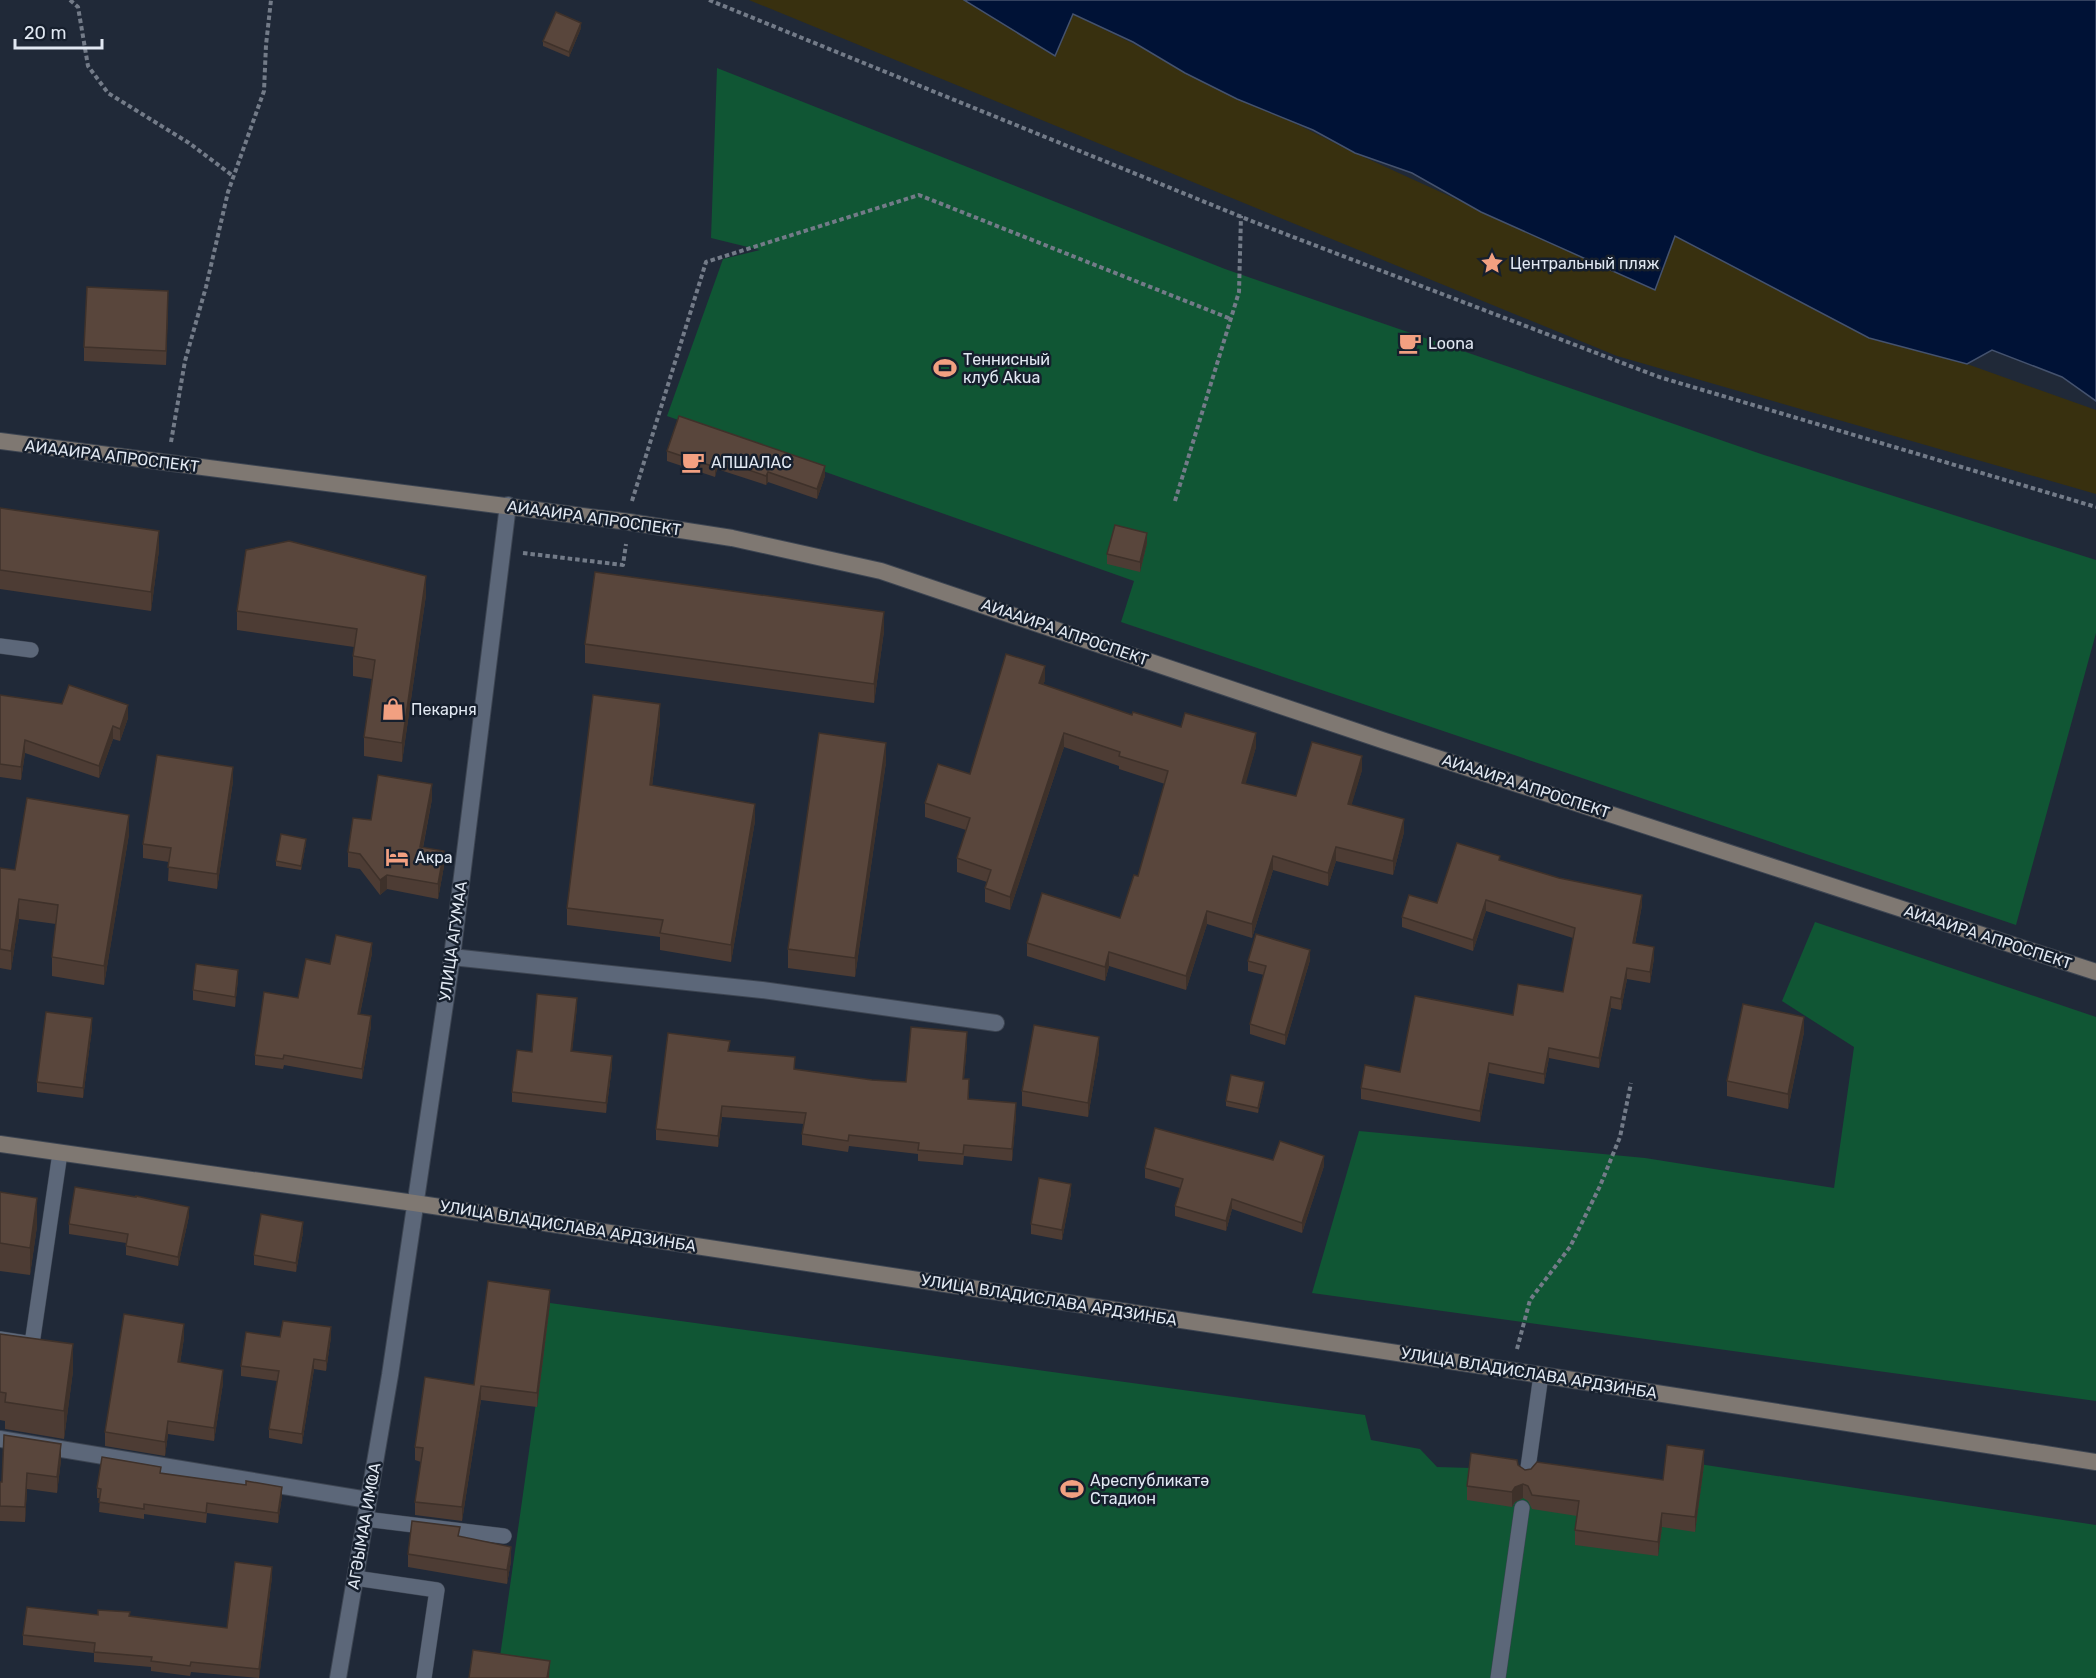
<svg xmlns="http://www.w3.org/2000/svg" width="2096" height="1678" viewBox="0 0 2096 1678" font-family="Rubik,sans-serif">
  <style>
    .green { fill: #105634 }
    .sand { fill: #38300f }
    .water { fill: #001236; stroke: #44526e; stroke-width: 1.5 }
    .lines { fill: none; stroke-linecap: round; stroke-linejoin: round }
    .service-casing { stroke: #3d4552; stroke-width: 16 }
    .minor-casing { stroke: #3d4552; stroke-width: 18 }
    .tertiary-casing { stroke: #3d4552; stroke-width: 18 }
    .secondary-casing { stroke: #3d4552; stroke-width: 18 }
    .path { stroke: #737b88; stroke-width: 4; stroke-dasharray: 4.5 3; stroke-linecap: butt }
    .service { stroke: #5c6779; stroke-width: 15 }
    .minor { stroke: #5c6779; stroke-width: 16 }
    .tertiary { stroke: #5c6779; stroke-width: 16 }
    .secondary { stroke: #7f7872; stroke-width: 16 }
    .wall { fill: #4d3c34 }
    .shaded-wall { fill: #3e312a }
    .building { fill: #59463c; stroke: #3e312a; stroke-width: 1.5 }
    .labels { text-anchor: middle; dominant-baseline: central; stroke-width: 5; stroke-linejoin: round; paint-order: stroke }
    .poi-label { font-size: 16px; fill: #e1e8f2; stroke: #161f2d; text-anchor: start }
    .street-label { font-size: 16px; fill: #e1e8f2; stroke: #161f2d }
  </style>
  <rect width="100%" height="100%" fill="#202938"/>
  <g class="green">
    <polygon points="717,68 1225,269 1764,455 2096,560 2096,633 2016,925 1121,622 1134,581 667,416 723,259 760,250 711,238"/>
    <polygon points="1815,922 2096,1017 2096,1401 1312,1293 1359,1131 1645,1158 1834,1188 1854,1047 1782,1001"/>
    <polygon points="550,1303 1365,1415 1371,1440 1420,1449 1437,1467 1471,1468 1662,1494 1667,1459 2096,1525 2096,1678 497,1678"/>
  </g>
  <polygon class="sand" points="749,0 964,0 1073,14 1355,153 1655,290 1674,235 1869,338 1967,364 2096,410 2096,494 1617,356"/>
  <polygon class="water" points="964,0 2096,0 2096,401 2062,377 1992,350 1967,364 1869,338 1675,236 1655,290 1481,212 1412,173 1355,153 1313,130 1237,99 1185,73 1133,42 1073,14 1055,56"/>
  <g class="lines">
    <g class="service-casing">
      <g id="service">
        <polyline points="0,646 31,650"/>
        <polyline points="0,1339 32,1344 60,1153"/>
        <polyline points="1527,1475 1541,1375"/>
        <polyline points="365,1519 504,1536"/>
        <polyline points="355,1578 437,1590 424,1678"/>
        <polyline points="1498,1678 1522,1508"/>
      </g>
    </g>
    <g class="minor-casing">
      <g id="minor">
        <polyline points="452,957 762,990 996,1023"/>
        <polyline points="0,1439 368,1500"/>
      </g>
    </g>
    <g class="tertiary-casing">
      <polyline id="tertiary" points="338,1678 390,1375 452,957 508,505"/>
    </g>
    <g class="secondary-casing">
      <g id="secondary">
        <polyline points="0,441 629,522 732,538 881,571 1385,741 2096,972"/>
        <polyline points="0,1144 414,1203 1541,1375 2096,1462"/>
      </g>
    </g>
    <g class="path">
      <polyline points="70,0 78,7 88,66 108,93 189,143 233,176"/>
      <polyline points="709,0 1254,222 1659,377 2096,507"/>
      <polyline points="171,442 185,361 206,287 228,192 264,91 266,45 271,0"/>
      <polyline points="632,501 706,262 919,195 1231,319"/>
      <polyline points="1175,501 1239,292 1241,216"/>
      <polyline points="523,553 623,565 626,544"/>
      <polyline points="1517,1349 1530,1300 1570,1247 1600,1186 1620,1137 1631,1083"/>
    </g>
    <use href="#service" class="service"/>
    <use href="#minor" class="minor"/>
    <use href="#tertiary" class="tertiary"/>
    <use href="#secondary" class="secondary"/>
  </g>
  <g class="wall">
    <polygon points="581,28 569,57 543,46 543,41"/>
    <polygon points="168,305 166,365 84,361 84,347"/>
    <polygon points="667,451 825,476 817,499 768,482 766,485 717,469 715,477 667,461"/>
    <polygon points="0,508 159,550 151,611 0,589"/>
    <polygon points="1147,543 1140,572 1107,564 1107,554"/>
    <polygon points="426,595 402,762 364,756 364,737 372,679 353,676 353,656 354,647 237,630 237,611"/>
    <polygon points="884,631 874,703 585,663 585,644"/>
    <polygon points="1045,680 1043,685 1132,715 1256,747 1245,784 1296,796 1362,770 1351,805 1404,832 1393,875 1336,861 1328,886 1273,870 1252,938 1207,924 1186,990 1109,966 1105,981 1027,956 1027,943 1120,918 1138,876 1165,784 1119,769 1119,766 1064,747 1010,910 985,902 985,888 987,882 957,872 957,858 966,830 925,817 925,803 970,774"/>
    <polygon points="0,695 128,718 120,741 113,739 99,778 25,753 21,780 0,777"/>
    <polygon points="660,721 652,786 755,821 731,962 660,950 660,937 567,925 567,908"/>
    <polygon points="886,762 855,977 788,968 788,949"/>
    <polygon points="233,781 217,889 168,881 169,862 143,858 143,844"/>
    <polygon points="432,799 423,848 444,866 438,899 387,889 380,895 360,869 348,867 348,852 371,820"/>
    <polygon points="129,834 104,985 52,976 52,957 56,924 19,919 11,970 0,968 0,868 15,870"/>
    <polygon points="306,843 301,870 276,866 276,861"/>
    <polygon points="1500,860 1642,905 1635,944 1654,958 1650,983 1627,979 1621,1010 1611,1008 1599,1068 1549,1058 1544,1084 1489,1073 1480,1122 1361,1099 1361,1088 1400,1072 1513,1015 1563,992 1573,938 1486,911 1473,951 1402,927 1402,917 1437,903"/>
    <polygon points="372,953 360,1014 371,1026 362,1079 284,1065 283,1069 255,1065 255,1055 298,998 330,964"/>
    <polygon points="1310,960 1285,1045 1250,1034 1250,1024 1264,975 1248,971 1248,961"/>
    <polygon points="238,979 235,1007 193,1000 193,990"/>
    <polygon points="577,1007 572,1051 612,1066 606,1113 512,1102 512,1092 532,1052"/>
    <polygon points="92,1028 83,1098 37,1092 37,1082"/>
    <polygon points="1804,1032 1788,1109 1727,1096 1727,1081"/>
    <polygon points="967,1044 964,1079 969,1091 969,1099 1016,1115 1012,1161 964,1156 963,1165 918,1161 918,1154 849,1146 848,1152 802,1145 802,1134 804,1124 722,1117 718,1147 656,1140 656,1129 730,1051 795,1069 872,1080 906,1082"/>
    <polygon points="1099,1052 1088,1117 1022,1106 1022,1091"/>
    <polygon points="1264,1087 1258,1113 1226,1106 1226,1101"/>
    <polygon points="1273,1160 1324,1166 1302,1233 1232,1209 1226,1231 1175,1216 1175,1206 1180,1188 1145,1178 1145,1168"/>
    <polygon points="0,1192 37,1226 30,1275 0,1271"/>
    <polygon points="1071,1193 1062,1240 1031,1234 1031,1224"/>
    <polygon points="189,1216 178,1266 126,1255 126,1243 69,1234 69,1224"/>
    <polygon points="303,1232 296,1272 254,1265 254,1255"/>
    <polygon points="550,1303 537,1407 481,1400 462,1521 415,1515 415,1502 421,1462 415,1460 415,1447 474,1385"/>
    <polygon points="0,1334 73,1371 64,1439 5,1429 5,1421 0,1420"/>
    <polygon points="280,1337 331,1337 326,1371 314,1369 302,1444 269,1438 269,1429 277,1381 241,1376 241,1366"/>
    <polygon points="184,1338 180,1363 223,1383 214,1441 168,1434 165,1456 105,1446 105,1432"/>
    <polygon points="61,1460 57,1493 27,1489 25,1522 0,1521 0,1482 2,1482"/>
    <polygon points="1518,1465 1525,1470 1663,1480 1704,1465 1695,1532 1662,1527 1658,1556 1575,1545 1575,1530 1577,1516 1532,1509 1528,1501 1523,1498 1515,1502 1512,1507 1467,1500 1467,1486"/>
    <polygon points="161,1473 282,1496 278,1523 207,1513 206,1523 144,1514 144,1519 99,1512 100,1498 97,1498 97,1488"/>
    <polygon points="460,1536 511,1561 507,1584 408,1567 408,1554"/>
    <polygon points="272,1577 259,1678 191,1672 190,1676 151,1671 151,1667 94,1662 94,1653 23,1645 23,1635 98,1615 130,1616 227,1628"/>
  </g>
  <g class="shaded-wall">
    <polygon points="581,23 581,28 569,57 569,52"/>
    <polygon points="168,291 168,305 166,365 166,351"/>
    <polygon points="717,459 717,469 715,477 715,467"/>
    <polygon points="825,466 825,476 817,499 817,489"/>
    <polygon points="768,472 768,482 766,485 766,476"/>
    <polygon points="159,531 159,550 151,611 151,592"/>
    <polygon points="1147,533 1147,543 1140,572 1140,562"/>
    <polygon points="426,576 426,595 402,762 402,743"/>
    <polygon points="884,612 884,631 874,703 874,684"/>
    <polygon points="1045,666 1045,680 1039,697 1039,683"/>
    <polygon points="660,704 660,721 650,803 650,785"/>
    <polygon points="128,705 128,718 120,741 120,729"/>
    <polygon points="113,726 113,739 99,778 99,766"/>
    <polygon points="1064,733 1064,747 1010,910 1010,897"/>
    <polygon points="1256,733 1256,747 1242,797 1242,783"/>
    <polygon points="25,740 25,753 21,780 21,767"/>
    <polygon points="886,743 886,762 855,977 855,958"/>
    <polygon points="1362,756 1362,770 1348,817 1348,804"/>
    <polygon points="233,767 233,781 217,889 217,874"/>
    <polygon points="432,784 432,799 420,862 420,847"/>
    <polygon points="755,804 755,821 731,962 731,945"/>
    <polygon points="129,815 129,834 104,985 104,966"/>
    <polygon points="1404,819 1404,832 1393,875 1393,861"/>
    <polygon points="306,839 306,843 301,870 301,866"/>
    <polygon points="1336,847 1336,861 1328,886 1328,873"/>
    <polygon points="444,851 444,866 438,899 438,884"/>
    <polygon points="1273,856 1273,870 1252,938 1252,924"/>
    <polygon points="387,875 387,889 380,895 380,880"/>
    <polygon points="1642,895 1642,905 1633,954 1633,943"/>
    <polygon points="19,899 19,919 11,970 11,951"/>
    <polygon points="1486,900 1486,911 1473,951 1473,940"/>
    <polygon points="1207,911 1207,924 1186,990 1186,976"/>
    <polygon points="372,943 372,953 358,1024 358,1014"/>
    <polygon points="1654,947 1654,958 1650,983 1650,972"/>
    <polygon points="1310,950 1310,960 1285,1045 1285,1035"/>
    <polygon points="1109,952 1109,966 1105,981 1105,967"/>
    <polygon points="1627,968 1627,979 1621,1010 1621,999"/>
    <polygon points="238,970 238,979 235,1007 235,997"/>
    <polygon points="1611,997 1611,1008 1599,1068 1599,1058"/>
    <polygon points="577,998 577,1007 571,1061 571,1051"/>
    <polygon points="371,1016 371,1026 362,1079 362,1069"/>
    <polygon points="1804,1017 1804,1032 1788,1109 1788,1094"/>
    <polygon points="92,1018 92,1028 83,1098 83,1088"/>
    <polygon points="967,1032 967,1044 963,1090 963,1079"/>
    <polygon points="1099,1037 1099,1052 1088,1117 1088,1103"/>
    <polygon points="1549,1048 1549,1058 1544,1084 1544,1074"/>
    <polygon points="612,1056 612,1066 606,1113 606,1103"/>
    <polygon points="1489,1063 1489,1073 1480,1122 1480,1111"/>
    <polygon points="1264,1082 1264,1087 1258,1113 1258,1108"/>
    <polygon points="1016,1103 1016,1115 1012,1161 1012,1149"/>
    <polygon points="722,1106 722,1117 718,1147 718,1136"/>
    <polygon points="1324,1156 1324,1166 1302,1233 1302,1223"/>
    <polygon points="1071,1184 1071,1193 1062,1240 1062,1230"/>
    <polygon points="37,1198 37,1226 30,1275 30,1248"/>
    <polygon points="1232,1199 1232,1209 1226,1231 1226,1221"/>
    <polygon points="189,1207 189,1216 178,1266 178,1257"/>
    <polygon points="303,1222 303,1232 296,1272 296,1263"/>
    <polygon points="550,1290 550,1303 537,1407 537,1393"/>
    <polygon points="184,1324 184,1338 178,1376 178,1362"/>
    <polygon points="331,1327 331,1337 326,1371 326,1361"/>
    <polygon points="73,1344 73,1371 64,1439 64,1411"/>
    <polygon points="314,1359 314,1369 302,1444 302,1434"/>
    <polygon points="223,1370 223,1383 214,1441 214,1428"/>
    <polygon points="481,1386 481,1400 462,1521 462,1507"/>
    <polygon points="168,1421 168,1434 165,1456 165,1442"/>
    <polygon points="61,1444 61,1460 57,1493 57,1477"/>
    <polygon points="1704,1450 1704,1465 1695,1532 1695,1517"/>
    <polygon points="27,1473 27,1489 25,1522 25,1507"/>
    <polygon points="1523,1484 1523,1498 1515,1502 1512,1507 1512,1492 1515,1487"/>
    <polygon points="282,1487 282,1496 278,1523 278,1513"/>
    <polygon points="1662,1513 1662,1527 1658,1556 1658,1542"/>
    <polygon points="511,1547 511,1561 507,1584 507,1570"/>
    <polygon points="272,1567 272,1577 259,1678 259,1669"/>
    <polygon points="550,1661 549,1678 547,1678"/>
  </g>
  <g class="building">
    <polygon points="556,12 581,23 569,52 543,41"/>
    <polygon points="87,287 168,291 166,351 84,347"/>
    <polygon points="679,416 825,466 817,489 768,472 766,476 717,459 715,467 667,451"/>
    <polygon points="0,508 159,531 151,592 0,570"/>
    <polygon points="1115,525 1147,533 1140,562 1107,554"/>
    <polygon points="289,541 426,576 402,743 364,737 375,660 353,656 357,629 237,611 246,550"/>
    <polygon points="595,572 884,612 874,684 585,644"/>
    <polygon points="1006,654 1045,666 1039,683 1132,715 1133,712 1181,727 1185,713 1256,733 1242,783 1296,796 1312,742 1362,756 1348,804 1404,819 1393,861 1336,847 1328,873 1273,856 1252,924 1207,911 1186,976 1109,952 1105,967 1027,943 1042,893 1120,918 1134,875 1138,876 1168,771 1119,756 1120,752 1064,733 1010,897 985,888 991,870 957,858 970,818 925,803 938,764 970,774"/>
    <polygon points="69,685 128,705 120,729 113,726 99,766 25,740 21,767 0,764 0,695 62,704"/>
    <polygon points="593,695 660,704 650,785 755,804 731,945 660,933 663,920 567,908"/>
    <polygon points="819,733 886,743 855,958 788,949"/>
    <polygon points="157,755 233,767 217,874 168,867 171,848 143,844"/>
    <polygon points="378,775 432,784 420,847 444,851 438,884 387,875 380,880 360,854 348,852 353,818 371,820"/>
    <polygon points="27,798 129,815 104,966 52,957 58,905 19,899 11,951 0,949 0,868 15,870"/>
    <polygon points="281,834 306,839 301,866 276,861"/>
    <polygon points="1457,843 1500,856 1499,860 1559,878 1642,895 1633,943 1654,947 1650,972 1627,968 1621,999 1611,997 1599,1058 1549,1048 1544,1074 1489,1063 1480,1111 1361,1088 1365,1065 1400,1072 1415,996 1513,1015 1518,984 1563,992 1575,928 1486,900 1473,940 1402,917 1409,895 1437,903"/>
    <polygon points="1256,934 1310,950 1285,1035 1250,1024 1266,966 1248,961"/>
    <polygon points="336,935 372,943 358,1014 371,1016 362,1069 284,1055 283,1059 255,1055 264,992 298,998 306,959 330,964"/>
    <polygon points="196,964 238,970 235,997 193,990"/>
    <polygon points="537,994 577,998 571,1051 612,1056 606,1103 512,1092 517,1050 532,1052"/>
    <polygon points="1743,1004 1804,1017 1788,1094 1727,1081"/>
    <polygon points="46,1012 92,1018 83,1088 37,1082"/>
    <polygon points="1034,1025 1099,1037 1088,1103 1022,1091"/>
    <polygon points="911,1027 967,1032 963,1079 969,1079 968,1099 1016,1103 1012,1149 964,1145 963,1154 918,1150 919,1143 849,1135 848,1141 802,1134 806,1113 722,1106 718,1136 656,1129 668,1033 730,1041 728,1051 795,1057 794,1069 872,1080 906,1082"/>
    <polygon points="1231,1075 1264,1082 1258,1108 1226,1101"/>
    <polygon points="1155,1128 1273,1160 1280,1141 1324,1156 1302,1223 1232,1199 1226,1221 1175,1206 1183,1179 1145,1168"/>
    <polygon points="1039,1178 1071,1184 1062,1230 1031,1224"/>
    <polygon points="75,1187 136,1197 136,1196 189,1207 178,1257 126,1246 128,1234 69,1224"/>
    <polygon points="0,1192 37,1198 30,1248 0,1243"/>
    <polygon points="261,1214 303,1222 296,1263 254,1255"/>
    <polygon points="488,1281 550,1290 537,1393 481,1386 462,1507 415,1502 423,1448 415,1447 425,1377 474,1385"/>
    <polygon points="124,1314 184,1324 178,1362 223,1370 214,1428 168,1421 165,1442 105,1432"/>
    <polygon points="283,1321 331,1327 326,1361 314,1359 302,1434 269,1429 279,1371 241,1366 246,1332 280,1337"/>
    <polygon points="0,1334 73,1344 64,1411 5,1402 6,1393 0,1392"/>
    <polygon points="4,1435 61,1444 57,1477 27,1473 25,1507 0,1506 0,1482 2,1482"/>
    <polygon points="1667,1445 1704,1450 1695,1517 1662,1513 1658,1542 1575,1530 1579,1501 1532,1495 1528,1486 1523,1484 1515,1487 1512,1492 1467,1486 1471,1453 1517,1460 1518,1465 1525,1470 1531,1469 1537,1462 1663,1480"/>
    <polygon points="102,1457 161,1467 160,1473 246,1485 246,1481 282,1487 278,1513 207,1503 206,1513 144,1504 144,1509 99,1502 101,1489 97,1488"/>
    <polygon points="412,1521 460,1527 458,1536 511,1547 507,1570 408,1554"/>
    <polygon points="235,1562 272,1567 259,1669 191,1662 190,1666 151,1661 152,1657 94,1652 95,1643 23,1635 27,1607 98,1615 98,1610 130,1612 129,1616 227,1628"/>
    <polygon points="473,1650 550,1661 547,1678 469,1678"/>
  </g>
  <defs>
    <g id="sight-bare" transform="scale(1.8)"><path d="M0-6L1.8-2.2L6-1.7L2.9 1.2L3.7 5.4L0 3.3L-3.7 5.4L-2.9 1.2L-6-1.7L-1.8-2.2Z" fill="#f2a081" stroke="#161f2d" stroke-width="2.5" paint-order="stroke"/></g>
    <g id="cafe-bare" transform="scale(1.8)"><path d="M-5.5-4.5H6V0H3Q3 3.5 0 3.5H-2.5Q-5.5 3.5-5.5 0ZM3-3.2v2h1.7v-2ZM-6 4.5H4V6H-6Z" fill="#f2a081" stroke="#161f2d" stroke-width="2.5" paint-order="stroke"/></g>
    <g id="stadium-bare" transform="scale(1.8)"><path d="M0-5a6.5 5 0 1 0 0 10a6.5 5 0 1 0 0-10ZM-3.5-1.8h7v3.6h-7Z" fill="#f2a081" stroke="#161f2d" stroke-width="2.5" paint-order="stroke"/></g>
    <g id="shop-bare" transform="scale(1.8)"><path d="M-5-2.5h2.3a2.7 3.5 0 0 1 5.4 0H5L5.5 6h-11ZM-1.5-2.5h3a1.5 2.3 0 0 0-3 0Z" fill="#f2a081" stroke="#161f2d" stroke-width="2.5" paint-order="stroke"/></g>
    <g id="hotel-bare" transform="scale(1.8)"><path d="M-6-4.5h1.5V1H6V5H4.5V3h-9V5H-6ZM-4 0a1.8 1.8 0 1 1 3.6 0ZM.5 0V-2.5h3Q6-2.5 6 0Z" fill="#f2a081" stroke="#161f2d" stroke-width="2.5" paint-order="stroke"/></g>
  </defs>
  <g fill-rule="evenodd">
    <use href="#sight-bare" x="1492" y="263"/>
    <use href="#cafe-bare" x="1410" y="343"/>
    <use href="#stadium-bare" x="945" y="368"/>
    <use href="#cafe-bare" x="693" y="462"/>
    <use href="#shop-bare" x="393" y="709"/>
    <use href="#hotel-bare" x="397" y="857"/>
    <use href="#stadium-bare" x="1072" y="1489"/>
  </g>
  <g class="labels">
    <g class="poi-label">
      <text x="1510" y="263">Центральный пляж</text>
      <text x="1428" y="343">Loona</text>
      <text x="963" y="359">Теннисный<tspan x="963" dy="18">клуб Akua</tspan></text>
      <text x="711" y="462">АПШАЛАС</text>
      <text x="411" y="709">Пекарня</text>
      <text x="415" y="857">Акра</text>
      <text x="1090" y="1480">Ареспубликатә<tspan x="1090" dy="18">Стадион</tspan></text>
    </g>
    <g class="street-label">
      <text transform="translate(112 456) rotate(7)">АИААИРА АПРОСПЕКТ</text>
      <text transform="translate(594 518) rotate(8)">АИААИРА АПРОСПЕКТ</text>
      <text transform="translate(1065 632) rotate(19)">АИААИРА АПРОСПЕКТ</text>
      <text transform="translate(1526 786) rotate(18)">АИААИРА АПРОСПЕКТ</text>
      <text transform="translate(1988 937) rotate(18)">АИААИРА АПРОСПЕКТ</text>
      <text transform="translate(453 941) rotate(-82)">УЛИЦА АГУМАА</text>
      <text transform="translate(568 1226) rotate(9)">УЛИЦА ВЛАДИСЛАВА АРДЗИНБА</text>
      <text transform="translate(1049 1300) rotate(9)">УЛИЦА ВЛАДИСЛАВА АРДЗИНБА</text>
      <text transform="translate(1529 1373) rotate(9)">УЛИЦА ВЛАДИСЛАВА АРДЗИНБА</text>
      <text transform="translate(364 1526) rotate(-80)">АГӘЫМАА ИМҨА</text>
    </g>
  </g>
  <path d="M15 39v9h87v-9" fill="none" stroke="#e1e8f2" stroke-width="3"/>
  <text x="24" y="39" font-size="18" fill="#e1e8f2" stroke="#161f2d" stroke-width="4.5" paint-order="stroke">20 m</text>
</svg>
